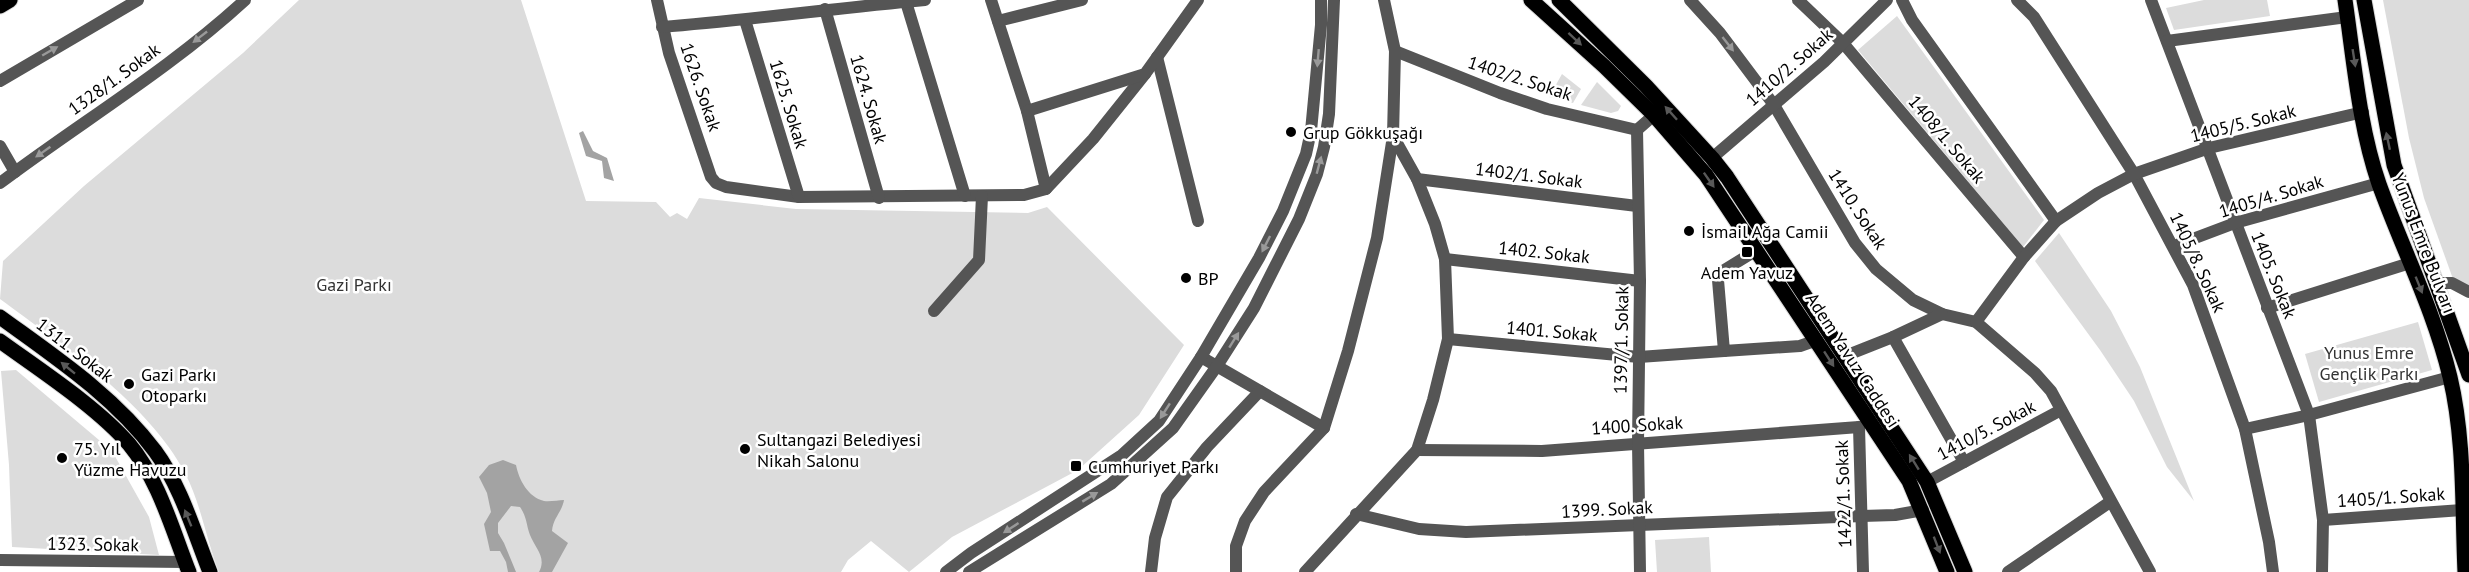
<svg xmlns="http://www.w3.org/2000/svg" width="2469" height="572" viewBox="0 0 2469 572" font-family="'PT Sans',sans-serif">
  <style>
    .green { fill: #dcdcdc }
    .water { fill: #a3a3a3 }
    .lines { fill: none; stroke-linecap: round; stroke-linejoin: round }
    .primary-casing { stroke: #dbdbdb; stroke-width: 17 }
    .minor { stroke: #555; stroke-width: 12 }
    .tertiary { stroke: #555; stroke-width: 12 }
    .primary { stroke: #000; stroke-width: 15 }
    .oneway { fill: #999 }
    .oneway2 { fill: #595959 }
    .poi-dot { fill: #000; stroke: #fff; stroke-width: 2 }
    .labels { text-anchor: middle; dominant-baseline: central; stroke-width: 5; stroke-linejoin: round; paint-order: stroke }
    .street-label { font-size: 18px; fill: #000; stroke: #fff }
    .poi-label { font-size: 18px; fill: #000; stroke: #fff; text-anchor: start }
    .park-label { font-size: 18px; fill: #333; stroke: #fff }
  </style>
  <rect width="100%" height="100%" fill="#fff"/>
  <g class="green">
    <path d="M299,0H521L586,201L656,202L670,217L677,213L687,219L699,198L796,209L1028,213L1047,207L1184,345L1139,415L1078,470L952,537L909,572L871,541L848,560L841,572H219C206,539 201,504 185,473C149,404 62,345 0,299L3,261L84,186L243,53Z"/>
    <polygon points="2204,0 2267,0 2270,16 2174,30 2166,8"/>
    <polygon points="2383,0 2469,0 2469,286 2453,279 2424,198 2409,138"/>
    <polygon points="1897,16 2044,220 2023,247 1858,50"/>
    <polygon points="1562,74 1581,89 1573,103 1549,97"/>
    <polygon points="1597,82 1621,106 1618,111 1611,113 1581,105"/>
    <polygon points="2059,233 2111,311 2140,367 2194,501 2167,467 2134,401 2100,350 2035,261"/>
    <polygon points="2418,322 2432,370 2319,402 2305,354"/>
    <polygon points="16,370 112,451 149,517 159,555 12,547 9,465 1,371"/>
    <polygon points="1709,537 1711,572 1657,572 1655,540"/>
  </g>
  <g class="water">
    <polygon points="583,131 593,151 607,158 614,181 604,178 602,161 586,156 579,133"/>
    <path d="M503,460L516,465C519,480 528,497 544,501C550,502 558,500 564,500C562,512 553,518 552,531L568,543L552,572H539C547,557 535,548 530,535C526,524 527,517 520,507L511,506L498,523V533L504,543L516,572H508L506,562L500,551H490L484,524L491,512L487,493L479,477L489,465Z"/>
  </g>
  <g class="lines">
    <g class="primary-casing">
      <g id="primary">
        <polyline points="1531,0 1604,66 1654,115 1706,175 1909,481 1947,572"/>
        <polyline points="1559,0 1646,86 1712,158 1727,177 1927,482 1965,572"/>
        <path d="M2345,0C2354,61 2359,126 2379,184C2402,248 2434,310 2450,377C2465,440 2462,508 2465,572"/>
        <polyline points="2364,0 2394,165 2469,375"/>
        <polyline points="0,6 10,0"/>
        <path d="M0,317C55,357 114,396 155,451C181,486 194,532 210,572"/>
        <path d="M0,341C40,370 97,407 129,444C159,480 172,529 189,572"/>
      </g>
    </g>
    <g class="minor">
      <polyline points="657,0 669,53 711,177 716,183 726,187 799,197 1024,195 1046,189 1093,139 1145,74"/>
      <polyline points="991,0 1027,111 1046,189"/>
      <polyline points="1690,0 1720,33 1774,105 1855,243 1876,269 1913,300 1942,314 1976,322 2035,373 2051,391 2150,572"/>
      <polyline points="1798,0 1843,43 2024,257"/>
      <polyline points="1902,0 1912,20 2056,221"/>
      <polyline points="2017,0 2034,17 2134,174 2193,285 2245,429 2269,542 2273,572"/>
      <polyline points="2151,0 2309,415 2323,520 2322,572"/>
      <polyline points="906,2 965,196"/>
      <polyline points="825,9 879,198"/>
      <polyline points="745,20 799,197"/>
      <polyline points="998,21 1082,0"/>
      <path d="M662,27C750,20 837,8 925,0"/>
      <polyline points="2167,41 2347,17"/>
      <polyline points="1395,51 1500,93 1547,109 1637,130"/>
      <polyline points="1157,57 1198,221"/>
      <polyline points="0,81 138,0"/>
      <polyline points="1027,111 1145,74 1198,0"/>
      <polyline points="0,146 15,172"/>
      <polyline points="1712,158 1824,62 1887,0"/>
      <polyline points="1417,179 1637,206"/>
      <path d="M0,183C81,122 170,69 245,0"/>
      <polyline points="2174,246 2235,223 2379,183"/>
      <polyline points="1757,250 1721,272 1718,280 1724,351 1800,346 1817,340"/>
      <polyline points="1445,259 1640,281"/>
      <polyline points="2437,283 2452,283 2469,292"/>
      <polyline points="2267,308 2410,263"/>
      <polyline points="934,311 979,260 982,196"/>
      <polyline points="1976,322 2024,257 2056,221 2098,193 2134,174 2209,148 2363,112"/>
      <polyline points="1893,337 1964,462"/>
      <polyline points="1448,339 1639,357 1724,351"/>
      <polyline points="1845,356 1893,337 1942,314"/>
      <polyline points="1201,357 1324,428"/>
      <polyline points="1859,427 1863,572"/>
      <polyline points="2245,429 2309,415 2450,377"/>
      <polyline points="1417,450 1542,451 1859,427"/>
      <polyline points="1927,482 2061,410"/>
      <polyline points="1356,514 1419,529 1466,532 1862,516 1895,515 1923,510"/>
      <polyline points="2323,520 2462,510"/>
      <polyline points="0,560 185,562"/>
      <polyline points="1151,572 1155,538 1167,497 1207,447 1260,391"/>
      <polyline points="1236,572 1236,546 1245,521 1264,492 1324,428 1348,351 1377,238 1393,136"/>
      <polyline points="1305,572 1417,450 1433,400 1448,339 1445,259 1435,224 1417,179 1393,136 1395,51 1384,0"/>
      <polyline points="1640,572 1638,443 1640,281 1637,130 1654,115"/>
      <polyline points="2008,572 2110,502"/>
    </g>
    <g class="tertiary">
      <polyline points="946,572 971,553 1122,455 1159,421 1201,357 1259,258 1283,211 1306,154 1311,131 1321,25 1321,0"/>
      <polyline points="969,572 1111,484 1173,428 1217,366 1254,308 1299,219 1317,174 1324,147 1329,114 1334,0"/>
    </g>
    <use href="#primary" class="primary"/>
  </g>
  <defs><path id="oneway-solid" d="M-6-.8H1V-3.2L6.5 0L1 3.2V.8H-6Z" transform="scale(1.5)"/></defs>
  <g class="oneway">
    <use href="#oneway-solid" transform="translate(200 37) rotate(142)"/>
    <use href="#oneway-solid" transform="translate(1728 44) rotate(52)"/>
    <use href="#oneway-solid" transform="translate(50 51) rotate(-30)"/>
    <use href="#oneway-solid" transform="translate(1318 58) rotate(95)"/>
    <use href="#oneway-solid" transform="translate(43 152) rotate(145)"/>
    <use href="#oneway-solid" transform="translate(1319 165) rotate(-75)"/>
    <use href="#oneway-solid" transform="translate(1266 244) rotate(117)"/>
    <use href="#oneway-solid" transform="translate(1234 340) rotate(-58)"/>
    <use href="#oneway-solid" transform="translate(1165 411) rotate(123)"/>
    <use href="#oneway-solid" transform="translate(1090 497) rotate(-31)"/>
    <use href="#oneway-solid" transform="translate(1011 528) rotate(147)"/>
  </g>
  <g class="oneway2">
    <use href="#oneway-solid" transform="translate(1575 39) rotate(43)"/>
    <use href="#oneway-solid" transform="translate(2354 58) rotate(81)"/>
    <use href="#oneway-solid" transform="translate(1671 113) rotate(-132)"/>
    <use href="#oneway-solid" transform="translate(2388 141) rotate(-102)"/>
    <use href="#oneway-solid" transform="translate(1709 180) rotate(55)"/>
    <use href="#oneway-solid" transform="translate(2419 285) rotate(68)"/>
    <use href="#oneway-solid" transform="translate(1829 359) rotate(57)"/>
    <use href="#oneway-solid" transform="translate(68 368) rotate(-141)"/>
    <use href="#oneway-solid" transform="translate(1914 462) rotate(-122)"/>
    <use href="#oneway-solid" transform="translate(188 518) rotate(-112)"/>
    <use href="#oneway-solid" transform="translate(1937 545) rotate(69)"/>
  </g>
  <g class="poi-dot">
    <circle cx="1291" cy="132" r="6"/>
    <circle cx="1689" cy="231" r="6"/>
    <rect x="1741" y="246" width="12" height="12" rx="3"/>
    <circle cx="1186" cy="278" r="6"/>
    <circle cx="129" cy="384" r="6"/>
    <circle cx="745" cy="449" r="6"/>
    <circle cx="62" cy="458" r="6"/>
    <rect x="1070" y="460" width="12" height="12" rx="3"/>
  </g>
  <g class="labels">
    <g class="street-label">
      <text transform="translate(1789 67) rotate(-41)">1410/2. Sokak</text>
      <text transform="translate(1520 78) rotate(18)">1402/2. Sokak</text>
      <text transform="translate(114 79) rotate(-36)">1328/1. Sokak</text>
      <text transform="translate(701 87) rotate(71)">1626. Sokak</text>
      <text transform="translate(869 99) rotate(74)">1624. Sokak</text>
      <text transform="translate(789 104) rotate(73)">1625. Sokak</text>
      <text transform="translate(2243 123) rotate(-14)">1405/5. Sokak</text>
      <text transform="translate(1947 139) rotate(50)">1408/1. Sokak</text>
      <text transform="translate(1529 175) rotate(7)">1402/1. Sokak</text>
      <text transform="translate(2271 196) rotate(-17)">1405/4. Sokak</text>
      <text transform="translate(1858 209) rotate(57)">1410. Sokak</text>
      <text transform="translate(2424 243) rotate(69)">Yunus Emre Bulvarı</text>
      <text transform="translate(1544 252) rotate(6)">1402. Sokak</text>
      <text transform="translate(2198 262) rotate(65)">1405/8. Sokak</text>
      <text transform="translate(2274 275) rotate(68)">1405. Sokak</text>
      <text transform="translate(1552 331) rotate(5)">1401. Sokak</text>
      <text transform="translate(1621 340) rotate(-89)">1397/1. Sokak</text>
      <text transform="translate(75 350) rotate(38)">1311. Sokak</text>
      <text transform="translate(1853 360) rotate(57)">Adem Yavuz Caddesi</text>
      <text transform="translate(1637 425) rotate(-4)">1400. Sokak</text>
      <text transform="translate(1986 430) rotate(-28)">1410/5. Sokak</text>
      <text transform="translate(1843 494) rotate(-92)">1422/1. Sokak</text>
      <text transform="translate(2391 497) rotate(-4)">1405/1. Sokak</text>
      <text transform="translate(1607 509) rotate(-3)">1399. Sokak</text>
      <text transform="translate(93 544) rotate(1)">1323. Sokak</text>
    </g>
    <g class="poi-label">
      <text x="1303" y="132">Grup Gökkuşağı</text>
      <text x="1701" y="231">İsmail Ağa Camii</text>
      <text x="1747" y="272" text-anchor="middle">Adem Yavuz</text>
      <text x="1198" y="278">BP</text>
      <text x="141" y="374">Gazi Parkı<tspan x="141" dy="21">Otoparkı</tspan></text>
      <text x="757" y="439">Sultangazi Belediyesi<tspan x="757" dy="21">Nikah Salonu</tspan></text>
      <text x="74" y="448">75. Yıl<tspan x="74" dy="21">Yüzme Havuzu</tspan></text>
      <text x="1088" y="466">Cumhuriyet Parkı</text>
    </g>
    <g class="park-label">
      <text x="354" y="284">Gazi Parkı</text>
      <text x="2369" y="352">Yunus Emre<tspan x="2369" dy="21">Gençlik Parkı</tspan></text>
    </g>
  </g>
</svg>
